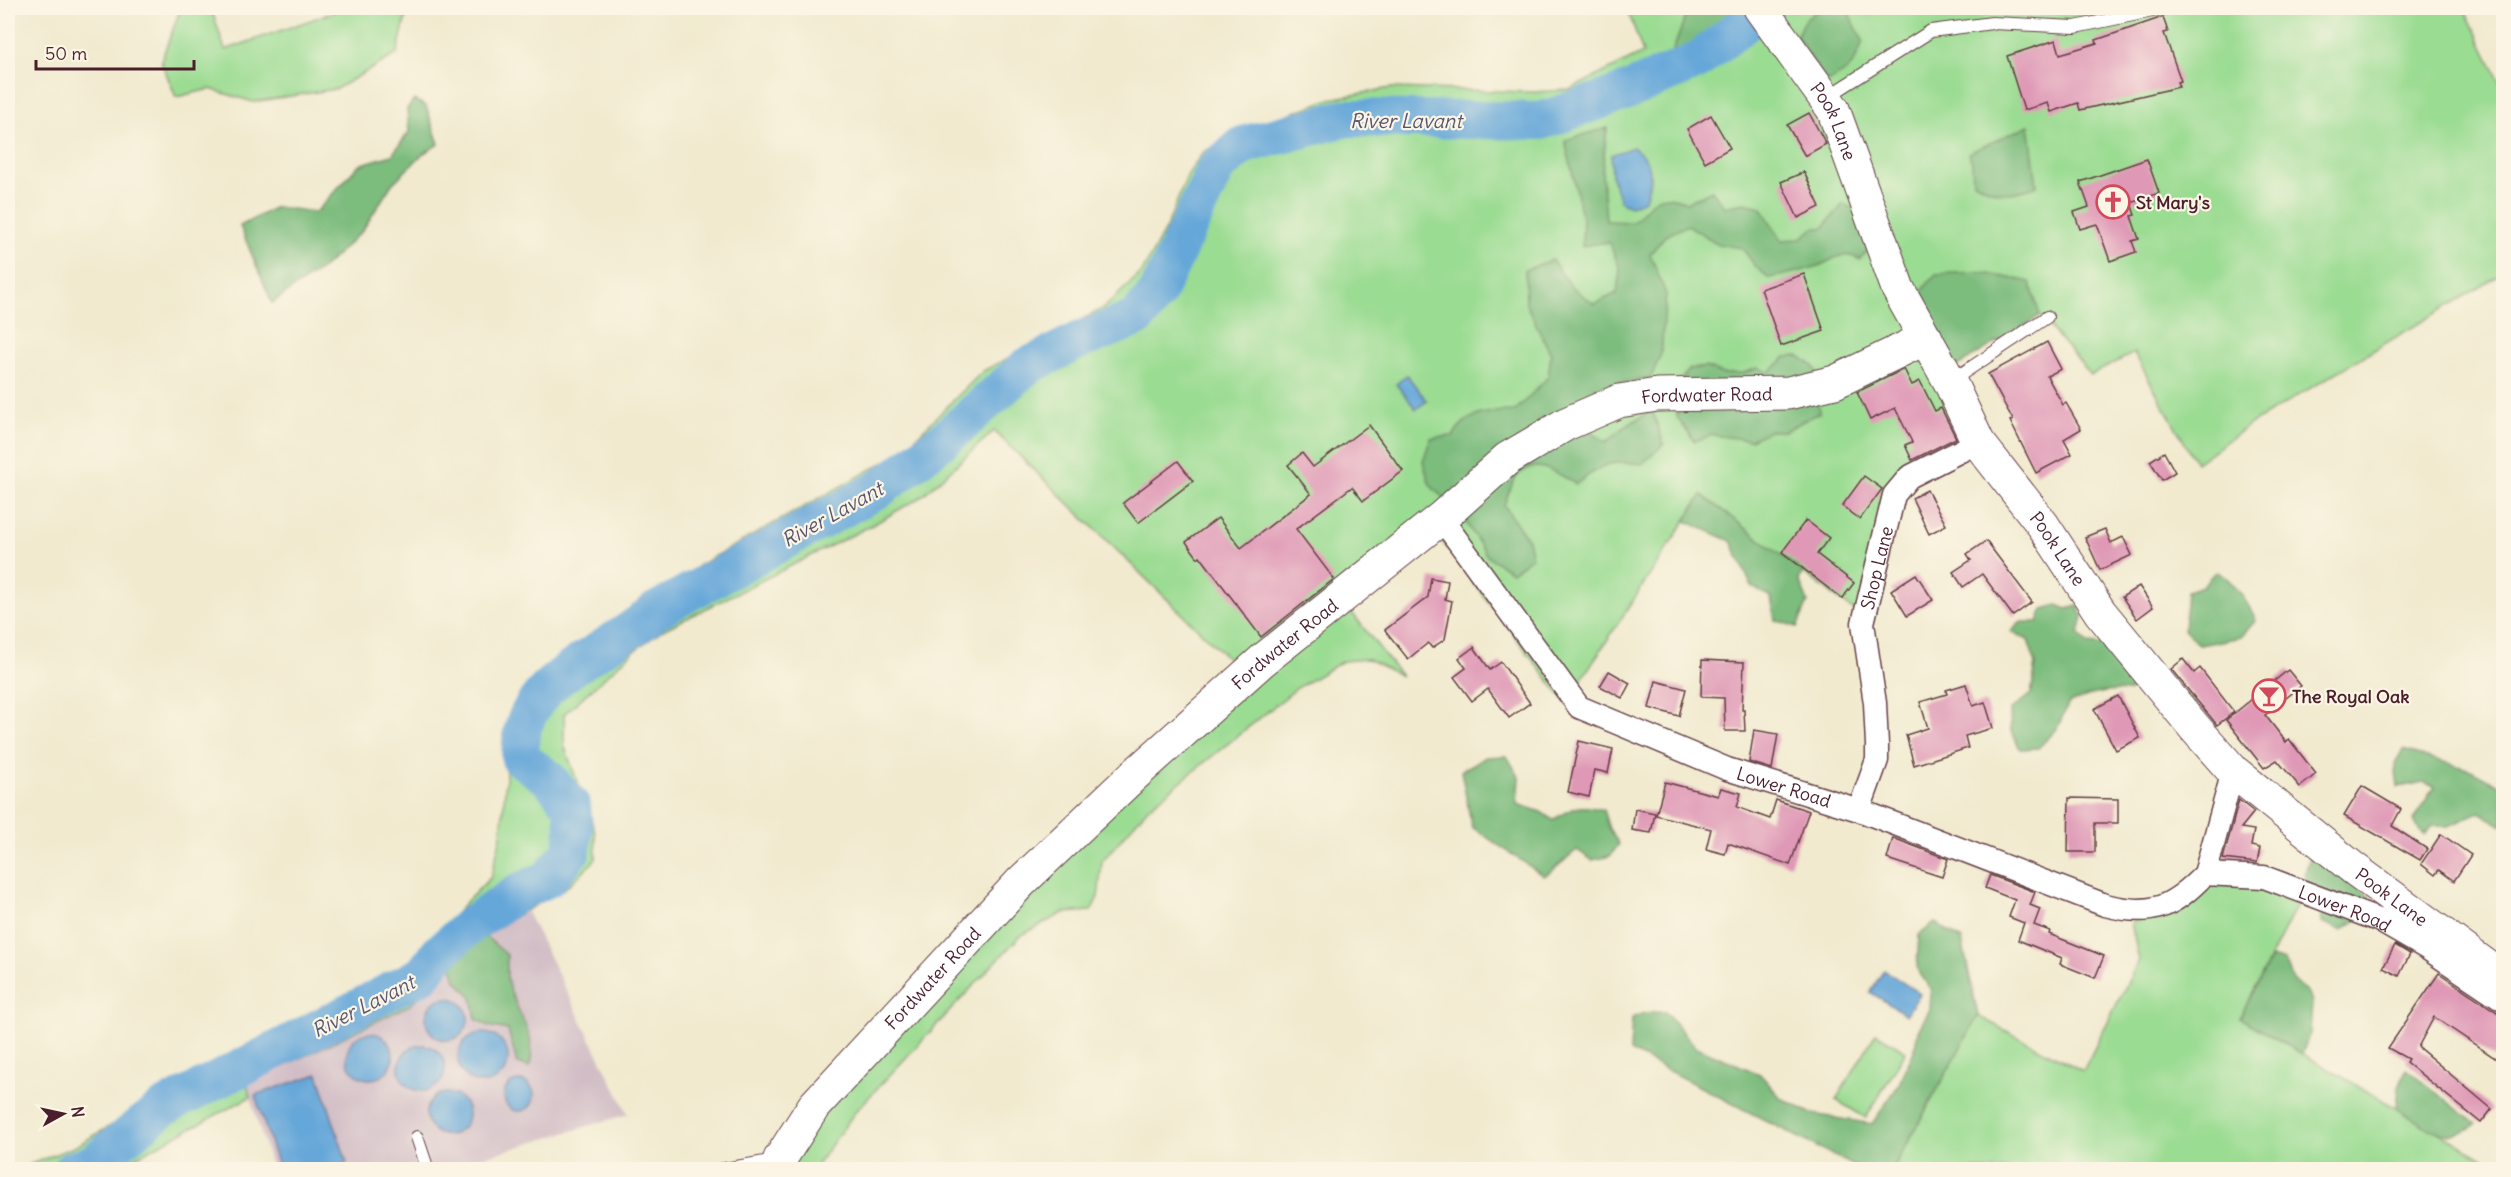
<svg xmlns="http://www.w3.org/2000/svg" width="2511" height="1177" viewBox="0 0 2511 1177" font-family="Delius,sans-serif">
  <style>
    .industrial { fill: #d2bdc6 }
    .green { fill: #9bdc93; stroke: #727e5f; stroke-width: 1.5 }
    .forest { fill: #7cbc7d; stroke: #636e54; stroke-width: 1.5 }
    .water { fill: #66a7d9; stroke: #586382; stroke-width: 1.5 }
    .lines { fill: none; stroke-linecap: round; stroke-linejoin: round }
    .river { stroke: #66a7d9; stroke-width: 38 }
    .building { fill: #df99b6 }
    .lane-casing { stroke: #633d44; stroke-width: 14 }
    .street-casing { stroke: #633d44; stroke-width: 25 }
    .secondary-casing { stroke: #633d44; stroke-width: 35 }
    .lane { stroke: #fff; stroke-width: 12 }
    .street { stroke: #fff; stroke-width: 22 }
    .secondary { stroke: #fff; stroke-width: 33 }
    .labels { text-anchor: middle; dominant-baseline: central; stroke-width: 4.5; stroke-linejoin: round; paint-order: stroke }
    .street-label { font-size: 18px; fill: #4a1f2b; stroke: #fcf5e5 }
    .poi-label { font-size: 18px; font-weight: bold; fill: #4a1f2b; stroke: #fcf5e5; text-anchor: start }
    .water-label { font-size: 20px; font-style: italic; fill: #555571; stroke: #fcf5e5 }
  </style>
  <rect width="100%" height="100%" fill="#fcf5e5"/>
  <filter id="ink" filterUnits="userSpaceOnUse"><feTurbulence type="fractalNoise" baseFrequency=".0167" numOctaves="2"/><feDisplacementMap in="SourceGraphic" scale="12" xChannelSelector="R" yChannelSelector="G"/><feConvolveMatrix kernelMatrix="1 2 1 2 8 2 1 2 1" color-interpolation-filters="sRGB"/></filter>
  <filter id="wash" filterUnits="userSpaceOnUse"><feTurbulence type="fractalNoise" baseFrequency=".008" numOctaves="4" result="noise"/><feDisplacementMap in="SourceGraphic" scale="24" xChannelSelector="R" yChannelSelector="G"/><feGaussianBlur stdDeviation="1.35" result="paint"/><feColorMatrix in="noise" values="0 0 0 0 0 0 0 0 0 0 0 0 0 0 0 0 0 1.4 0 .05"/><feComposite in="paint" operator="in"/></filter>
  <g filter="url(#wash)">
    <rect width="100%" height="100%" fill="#f1eacf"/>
    <polygon class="industrial" points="527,912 628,1114 444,1169 272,1169 246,1084 410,1005 484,935"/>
    <g class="green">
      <polygon points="181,8 211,8 225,50 345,8 408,8 397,54 336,89 253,102 210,89 176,97 161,61"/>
      <polygon points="1624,8 1750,8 1828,112 1972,440 1908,475 1862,617 1702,495 1566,703 1434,531 1238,668 994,431 921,497 876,523 661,631 634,651 564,714 564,745 595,831 596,859 567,887 484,935 410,1005 247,1084 250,1097 113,1169 16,1170 76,1146 208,1069 370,989 411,965 439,937 463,905 491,877 501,836 506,778 505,756 512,722 542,678 647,607 699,565 899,454 983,371 1104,308 1142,272 1166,228 1188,174 1203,152 1250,128 1330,99 1391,88 1533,92 1569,90 1643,53 1631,19"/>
      <polygon points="1776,8 2464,8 2503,88 2503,273 2252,423 2196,463 2134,353 2091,375 2040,316 1914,299"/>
      <polygon points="1346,605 1401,676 1368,659 1343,661 1297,688 1149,807 1102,861 1098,897 1091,911 1063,913 1020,936 855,1112 814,1169 786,1170 819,1116 1034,889 1140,782"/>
      <polygon points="2207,883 2260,885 2300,899 2240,1018 2502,1169 1893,1170 1978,1016 2083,1071 2139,960 2131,922 2155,918"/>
      <polygon points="1876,1033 1906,1051 1866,1118 1836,1100"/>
    </g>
    <g class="forest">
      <polygon points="1689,8 1750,8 1761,23 1681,77 1672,53"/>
      <path d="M1821,8H1846L1863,41C1855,65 1850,71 1827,82L1796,36L1806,19Z"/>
      <polygon points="414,100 426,106 439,144 424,153 392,184 362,231 325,266 272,303 240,226 276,207 316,212 359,165 392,155 409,132 407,109"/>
      <path d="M2029,125L2037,186C2011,196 1997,196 1973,181L1972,162L1968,153Z"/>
      <path d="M1607,128L1602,172L1606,221L1633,222C1659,199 1650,190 1688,202L1712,190L1724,207L1744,203L1761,207L1781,240L1800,239L1814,228H1823L1843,204L1855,209C1857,224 1864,236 1868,251L1859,259C1838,250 1834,261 1815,267C1801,271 1785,275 1769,278L1756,267L1742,248L1718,244L1688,225L1665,236L1650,254L1666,294L1661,354L1651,377L1600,387L1575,405L1586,428L1606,442L1623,428L1652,410L1664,444L1642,464C1607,460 1604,464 1576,484C1559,474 1533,455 1516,478C1510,485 1508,496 1504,505L1528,540L1532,557L1512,572L1487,556L1462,516L1430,485L1423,461L1431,438L1453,436C1466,412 1490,411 1515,411L1548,377L1551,354L1526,304L1525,270L1552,260L1571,286L1594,304L1617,293L1620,269L1609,242L1582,246L1583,220L1565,140Z"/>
      <polygon points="1978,272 2030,282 2040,316 1951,370 1914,299 1936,274"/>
      <path d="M1798,356C1829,371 1815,384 1819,413L1784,431H1770L1750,440L1713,435L1694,441L1677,417V384L1690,369L1706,367L1723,374L1743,373L1758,368L1769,372L1786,357Z"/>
      <polygon points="1702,495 1803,572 1799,580 1808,602 1797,627 1775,620 1771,597 1752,587 1731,541 1685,521"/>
      <path d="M2218,571C2235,583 2247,601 2256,620L2241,637L2200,645L2184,630L2187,591L2203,586L2209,578Z"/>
      <path d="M2057,605L2067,609L2078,606L2083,616L2079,634L2088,644L2108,646L2141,682L2128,692C2107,689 2088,695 2069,703L2056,730L2038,748L2020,749L2011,731L2010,710L2031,694L2036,664L2028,640L2011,632L2021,622H2038L2043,609Z"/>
      <polygon points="2403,750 2471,770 2503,787 2503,826 2479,812 2449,826 2432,826 2424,835 2413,821 2434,787 2424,782 2398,787 2395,763"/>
      <path d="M1507,756L1519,777L1517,804L1541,812L1553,820C1573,807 1580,803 1603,810L1609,829L1619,844L1610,856L1592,860L1577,850C1565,859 1557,868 1544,876L1472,827L1461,771L1486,757Z"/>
      <polygon points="2311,854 2370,897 2359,919 2341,930 2322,922 2320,904 2306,885 2305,873"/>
      <polygon points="1935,923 1962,940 1978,1016 1893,1169 1860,1169 1630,1051 1632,1018 1644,1013 1665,1012 1696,1047 1760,1074 1781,1098 1812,1114 1872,1124 1898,1086 1914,1051 1918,1031 1930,1009 1931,990 1917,969 1919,935"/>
      <path d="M484,935L507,955C507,964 506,975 508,983C515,1011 540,1038 529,1067L517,1063L508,1030L488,1026L476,1019L472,997L456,980L452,966Z"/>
      <polygon points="2271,957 2285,961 2293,980 2307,993 2312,1002 2310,1033 2302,1054 2240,1018"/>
      <path d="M2406,1069L2476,1124C2447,1147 2424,1125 2397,1109L2399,1087Z"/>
    </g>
    <g class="water">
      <path d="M1633,147C1655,162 1652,177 1645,200L1630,206L1620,201L1612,178L1611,155Z"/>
      <polygon points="1407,375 1427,401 1416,409 1396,384"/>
      <polygon points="1884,970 1920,994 1906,1015 1870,992"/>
      <circle cx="447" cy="1019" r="21"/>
      <circle cx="370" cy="1056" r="23"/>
      <circle cx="483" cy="1058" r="25"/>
      <circle cx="422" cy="1068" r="23"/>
      <polygon points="318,1074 347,1163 327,1169 279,1169 255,1095"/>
      <circle cx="519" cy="1096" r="15"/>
      <circle cx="447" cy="1114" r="21"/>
    </g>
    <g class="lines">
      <path class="river" d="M72,1170L93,1163L163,1108L422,975L439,953L473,923L521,891L548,879L572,850L574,827L572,806L548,778L520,758C521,748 520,735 524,725C542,671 615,648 655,611L881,488L947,437L1026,367L1078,341L1137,318L1158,292L1216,168L1243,145L1346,118L1541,121L1627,91L1697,61L1765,8"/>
    </g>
    <g id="blocks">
      <g class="building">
        <polygon points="2163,17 2168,32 2164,33 2181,81 2177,82 2179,87 2080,110 2078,103 2051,112 2048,103 2024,110 2007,56 2056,40 2060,54 2097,43 2096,40"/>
        <polygon points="1809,113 1826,144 1805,156 1787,125"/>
        <polygon points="1711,115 1730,148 1705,162 1687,129"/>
        <polygon points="2147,159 2159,193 2131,203 2135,215 2131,216 2139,239 2132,241 2136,252 2110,261 2097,224 2080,229 2074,212 2089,207 2080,182"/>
        <polygon points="1804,172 1820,207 1798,218 1781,182"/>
        <polygon points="1804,274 1824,331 1781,346 1761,289"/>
        <polygon points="2047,342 2061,369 2047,376 2063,405 2066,403 2081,429 2064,439 2072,454 2036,473 2010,421 2013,420 1988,374"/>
        <polygon points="1904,369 1912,385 1920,381 1935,411 1941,408 1956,438 1912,460 1905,445 1912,442 1895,408 1870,420 1857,392"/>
        <polygon points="1369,425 1403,471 1363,501 1352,487 1296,529 1334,579 1261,637 1200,556 1198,558 1186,542 1218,518 1241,548 1311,494 1288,465 1302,453 1313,467"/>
        <polygon points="2164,452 2175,472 2162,480 2150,461"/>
        <polygon points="1178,461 1193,481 1138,523 1123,503"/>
        <polygon points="1864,476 1882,489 1860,519 1842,506"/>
        <polygon points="1927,490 1946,525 1929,534 1912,498"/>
        <polygon points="1806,520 1829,538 1817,554 1854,583 1842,599 1782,552"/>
        <polygon points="2105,529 2111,543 2123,537 2132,555 2100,570 2085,537"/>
        <polygon points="1986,541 2032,602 2013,616 1982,574 1963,587 1953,572 1971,560 1967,554"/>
        <polygon points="1916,574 1933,600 1907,616 1891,590"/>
        <polygon points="1431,578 1448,581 1445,599 1452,601 1445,639 1432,648 1428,643 1408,659 1385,630 1428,597"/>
        <polygon points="2139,586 2153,607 2137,619 2122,597"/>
        <polygon points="1474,647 1490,670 1501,662 1530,703 1509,718 1488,689 1472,701 1454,677 1466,668 1459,658"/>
        <polygon points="2183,659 2194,673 2200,668 2234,712 2217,725 2171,669"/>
        <polygon points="1702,660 1744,662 1742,710 1744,710 1745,731 1725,731 1724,698 1701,697"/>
        <polygon points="2288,670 2301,686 2265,715 2286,742 2289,739 2316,774 2300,787 2277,760 2264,768 2226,720"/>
        <polygon points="1609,671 1630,683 1622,698 1600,686"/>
        <polygon points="1656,681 1686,689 1679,716 1649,708"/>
        <polygon points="1966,684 1973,706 1985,702 1993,728 1965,736 1968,748 1914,765 1906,735 1928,728 1920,702 1947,694 1946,690"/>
        <polygon points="2118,696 2140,738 2116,750 2094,709"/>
        <polygon points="1754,730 1778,734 1772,769 1749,762"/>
        <polygon points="1579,741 1613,749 1608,773 1595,770 1589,797 1568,792"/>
        <polygon points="1665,782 1718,796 1721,788 1741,793 1737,807 1770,819 1776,800 1809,811 1790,865 1728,843 1725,854 1706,849 1711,829 1656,815"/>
        <polygon points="2362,786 2401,809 2392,826 2427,849 2420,860 2344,816"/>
        <polygon points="2069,798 2118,799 2118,823 2095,823 2095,852 2068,852"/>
        <polygon points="2239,800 2254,812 2241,828 2254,830 2251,846 2260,848 2257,863 2223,859"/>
        <polygon points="1635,809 1655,813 1651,833 1632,830"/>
        <polygon points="2441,834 2471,855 2454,881 2439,870 2435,875 2421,864"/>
        <polygon points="1893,838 1948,859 1942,877 1887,859"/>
        <polygon points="1990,875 2035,892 2030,905 2040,909 2034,925 2050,931 2049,934 2104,956 2095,978 2060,964 2062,958 2018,940 2024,923 2009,917 2015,900 1985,888"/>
        <polygon points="2395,945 2410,954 2399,976 2383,968"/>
        <polygon points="2439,973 2504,1017 2504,1064 2434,1017 2418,1047 2492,1109 2481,1123 2406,1062 2408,1059 2388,1048"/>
      </g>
    </g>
  </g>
  <g filter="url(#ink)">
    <use href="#blocks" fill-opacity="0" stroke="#633d44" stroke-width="1.5"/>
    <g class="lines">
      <g class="lane-casing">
        <g id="lane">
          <polyline points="1827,97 1931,31 1992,23 2075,27 2167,8"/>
          <polyline points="1951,381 2047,317"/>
          <polyline points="417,1137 428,1170"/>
          <polyline points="719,1170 776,1160"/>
        </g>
      </g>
      <g class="street-casing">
        <g id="street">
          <path id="s1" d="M1441,518L1579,707L1727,769L1859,810L2105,905C2152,917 2172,908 2205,874L2264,877L2378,920L2428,949L2504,1000"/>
          <path id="s2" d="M1859,810L1877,760V745L1875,703L1863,623L1894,495L1909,477L1978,442"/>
          <polyline points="2205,874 2233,771"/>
        </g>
      </g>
      <g class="secondary-casing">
        <g id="secondary">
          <path id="s3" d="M1760,8L1833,109L1898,289L1950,382L1978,442L2043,525L2100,612L2195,728L2233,771L2353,868L2504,979"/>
          <path id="s4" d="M776,1170L780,1159L814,1106L1022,881L1132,777L1263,660L1441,518L1507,459L1566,424L1619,401L1657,395L1788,393L1835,382L1926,338"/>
        </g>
      </g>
      <use href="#lane" class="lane"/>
      <use href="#street" class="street"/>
      <use href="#secondary" class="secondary"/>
    </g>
  </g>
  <defs>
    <g id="church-ring" transform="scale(1.725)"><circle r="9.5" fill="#fcf5e5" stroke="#d1495b" stroke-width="1.5"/><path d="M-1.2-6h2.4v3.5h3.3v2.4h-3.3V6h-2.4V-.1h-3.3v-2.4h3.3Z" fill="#d1495b"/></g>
    <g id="bar-ring" transform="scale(1.725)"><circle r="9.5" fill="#fcf5e5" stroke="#d1495b" stroke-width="1.5"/><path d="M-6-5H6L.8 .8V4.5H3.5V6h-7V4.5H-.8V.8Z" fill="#d1495b"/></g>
  </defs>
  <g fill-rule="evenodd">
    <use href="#church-ring" x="2113" y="202"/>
    <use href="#bar-ring" x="2269" y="696"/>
  </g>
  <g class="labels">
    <g class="street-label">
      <text stroke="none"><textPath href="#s3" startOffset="136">Pook Lane</textPath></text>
      <text stroke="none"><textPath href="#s4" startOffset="1239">Fordwater Road</textPath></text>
      <text stroke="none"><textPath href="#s3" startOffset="622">Pook Lane</textPath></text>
      <text stroke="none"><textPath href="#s2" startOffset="248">Shop Lane</textPath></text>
      <text stroke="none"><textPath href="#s4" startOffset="735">Fordwater Road</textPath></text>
      <text stroke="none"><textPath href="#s1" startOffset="454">Lower Road</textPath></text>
      <text stroke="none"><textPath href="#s3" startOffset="1108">Pook Lane</textPath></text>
      <text stroke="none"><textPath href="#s1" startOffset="1054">Lower Road</textPath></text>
      <text stroke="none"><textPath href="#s4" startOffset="249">Fordwater Road</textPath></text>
    </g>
    <g class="poi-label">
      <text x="2136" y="202">St Mary's</text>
      <text x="2292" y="696">The Royal Oak</text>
    </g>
    <g class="water-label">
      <text x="1406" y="120">River Lavant</text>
      <text transform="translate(832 514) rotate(-29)">River Lavant</text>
      <text transform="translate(363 1006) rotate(-27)">River Lavant</text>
    </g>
  </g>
  <rect width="2511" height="1177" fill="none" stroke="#fcf5e5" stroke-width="30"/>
  <g transform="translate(63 1114) rotate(82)" stroke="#fcf5e5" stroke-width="4.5" paint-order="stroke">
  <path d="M0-4.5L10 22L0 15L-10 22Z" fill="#4a1f2b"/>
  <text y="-9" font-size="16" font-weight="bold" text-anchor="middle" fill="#4a1f2b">N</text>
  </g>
  <path d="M36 60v9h158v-9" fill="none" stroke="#4a1f2b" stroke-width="3"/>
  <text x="45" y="60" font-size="18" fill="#4a1f2b" stroke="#fcf5e5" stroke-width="4.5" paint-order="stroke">50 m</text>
</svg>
